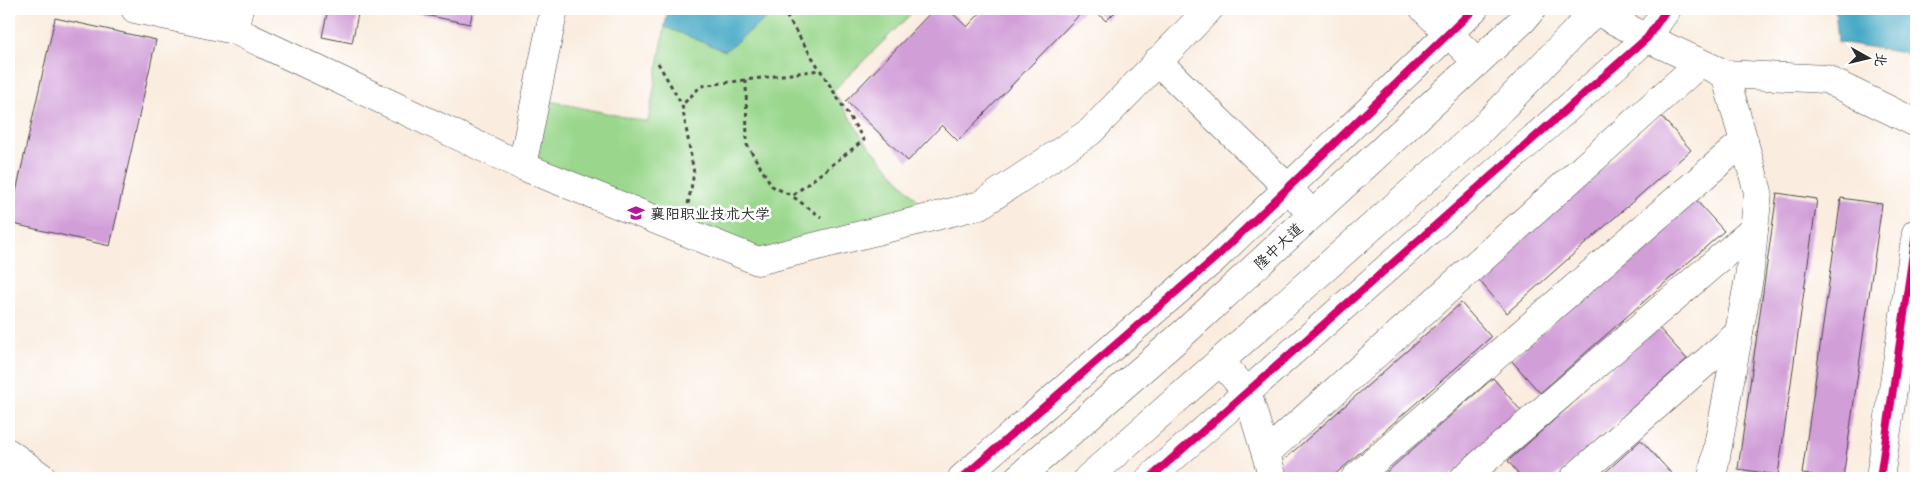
<svg xmlns="http://www.w3.org/2000/svg" width="1925" height="487" viewBox="0 0 1925 487" font-family="Delius,'LXGW WenKai TC',sans-serif">
  <style>
    .green { fill: #9ad78c; stroke: #62815c }
    .water { fill: #45a9c5; stroke: #386a78 }
    .building { fill: #d19ed8 }
    .lines { fill: none; stroke-linecap: round; stroke-linejoin: round }
    .minor-casing { stroke: #4a4846; stroke-width: 29 }
    .major-casing { stroke: #4a4846; stroke-width: 29 }
    .path { stroke: #4a4846; stroke-width: 3; stroke-dasharray: 4 4; stroke-linecap: butt }
    .minor { stroke: #fff; stroke-width: 28 }
    .major { stroke: #fff; stroke-width: 28 }
    .cycleway-casing { stroke: #fff; stroke-width: 11 }
    .cycleway { stroke: #d6006c; stroke-width: 8 }
    .labels { text-anchor: middle; dominant-baseline: central; stroke-width: 5; stroke-linejoin: round; paint-order: stroke }
    .poi-label { font-size: 15px; fill: #2b2b2b; stroke: #fff; text-anchor: start }
    .street-label { font-size: 15px; fill: #2b2b2b; stroke: #fff }
  </style>
  <rect width="100%" height="100%" fill="#fff"/>
  <filter id="ink" filterUnits="userSpaceOnUse"><feTurbulence type="fractalNoise" baseFrequency=".02" numOctaves="2"/><feDisplacementMap in="SourceGraphic" scale="10" xChannelSelector="R" yChannelSelector="G"/><feConvolveMatrix kernelMatrix="1 2 1 2 8 2 1 2 1" color-interpolation-filters="sRGB"/></filter>
  <filter id="wash" filterUnits="userSpaceOnUse"><feTurbulence type="fractalNoise" baseFrequency=".0096" numOctaves="4" result="noise"/><feDisplacementMap in="SourceGraphic" scale="20" xChannelSelector="R" yChannelSelector="G"/><feGaussianBlur stdDeviation="1.12" result="paint"/><feColorMatrix in="noise" values="0 0 0 0 0 0 0 0 0 0 0 0 0 0 0 0 0 1.4 0 .05"/><feComposite in="paint" operator="in"/></filter>
  <g filter="url(#wash)">
    <rect width="100%" height="100%" fill="#faecde"/>
    <polygon class="green" points="668,9 916,9 833,91 864,140 932,217 758,261 522,166 536,98 648,122"/>
    <g class="water">
      <polygon points="668,9 778,9 725,51 665,27"/>
      <polygon points="1835,9 1916,9 1916,55 1838,42"/>
    </g>
    <g id="blocks">
      <g class="building">
        <polygon points="328,9 359,9 352,43 322,37"/>
        <polygon points="395,9 473,9 470,24"/>
        <polygon points="934,9 948,9 967,27 984,9 1085,9 958,141 942,125 908,161 846,101"/>
        <polygon points="1093,9 1118,9 1106,21"/>
        <polygon points="55,18 156,40 110,246 9,223"/>
        <polygon points="1661,116 1691,150 1507,313 1478,279"/>
        <polygon points="1777,193 1817,199 1778,475 1738,469"/>
        <polygon points="1694,198 1724,231 1540,393 1511,360"/>
        <polygon points="1841,198 1882,204 1843,478 1834,478 1802,474"/>
        <polygon points="1461,303 1491,337 1331,478 1289,478 1278,465"/>
        <polygon points="1658,327 1687,359 1554,478 1522,478 1508,461"/>
        <polygon points="1493,378 1522,412 1448,478 1380,478"/>
        <polygon points="1641,440 1671,473 1665,478 1599,478"/>
      </g>
    </g>
  </g>
  <g filter="url(#ink)">
    <use href="#blocks" fill-opacity="0" stroke="#4a4846" stroke-width="1"/>
    <g class="lines">
      <g class="minor-casing">
        <g id="minor">
          <polyline points="135,9 234,30 239,9"/>
          <polyline points="204,9 234,30 522,166 758,261 980,205 1090,132 1209,9"/>
          <polyline points="1424,9 1477,62"/>
          <polyline points="1596,11 1647,38 1725,74 1826,79 1916,123"/>
          <polyline points="1157,61 1288,188 1312,214"/>
          <polyline points="522,166 554,9"/>
          <polyline points="1220,361 1247,392 1273,478"/>
          <polyline points="9,453 43,478"/>
          <polyline points="1266,453 1700,63"/>
          <polyline points="962,478 1214,259 1474,9"/>
          <polyline points="1150,478 1647,38 1667,9"/>
          <polyline points="1355,478 1744,141"/>
          <polyline points="1464,478 1754,229"/>
          <polyline points="1574,478 1739,333"/>
          <polyline points="1712,478 1749,278 1758,192 1725,74"/>
          <polyline points="1880,478 1916,233"/>
        </g>
      </g>
      <g class="major-casing">
        <g id="major">
          <polyline points="1018,478 1186,331 1523,20 1532,9"/>
          <polyline points="1088,478 1479,132 1597,9"/>
        </g>
      </g>
      <g class="path">
        <polyline points="782,9 864,140 792,196 821,217"/>
        <polyline points="658,63 682,105"/>
        <polyline points="746,80 747,145 772,186 792,196"/>
        <polyline points="688,204 694,173 682,105 701,86 820,70"/>
      </g>
      <use href="#minor" class="minor"/>
      <use href="#major" class="major"/>
      <g class="cycleway-casing">
        <g id="cycleway">
          <polyline points="962,478 1214,259 1474,9"/>
          <polyline points="1150,478 1647,38 1667,9"/>
          <polyline points="1880,478 1916,233"/>
        </g>
      </g>
      <use href="#cycleway" class="cycleway"/>
    </g>
  </g>
  <defs>
    <g id="university-bare" transform="scale(1.35)"><path d="M0-5L7-2L0 1L-7-2ZM-4 1L0 2.5L4 1V4Q0 6-4 4Z" fill="#b5179e" stroke="#fff" stroke-width="2.5" paint-order="stroke"/></g>
  </defs>
  <g fill-rule="evenodd">
    <use href="#university-bare" x="636" y="213"/>
  </g>
  <g class="labels">
    <g class="poi-label">
      <text x="650" y="213">襄阳职业技术大学</text>
    </g>
    <g class="street-label">
      <text transform="translate(1278 246) rotate(-43)">隆中大道</text>
    </g>
  </g>
  <rect width="1925" height="487" fill="none" stroke="#fff" stroke-width="30"/>
  <g transform="translate(1868 58) rotate(98)" stroke="#ffffff" stroke-width="4" paint-order="stroke">
  <path d="M0-4L9 19L0 12L-9 19Z" fill="#2b2b2b"/>
  <text y="-8" font-size="14" font-weight="bold" text-anchor="middle" fill="#2b2b2b">北</text>
  </g>
</svg>
